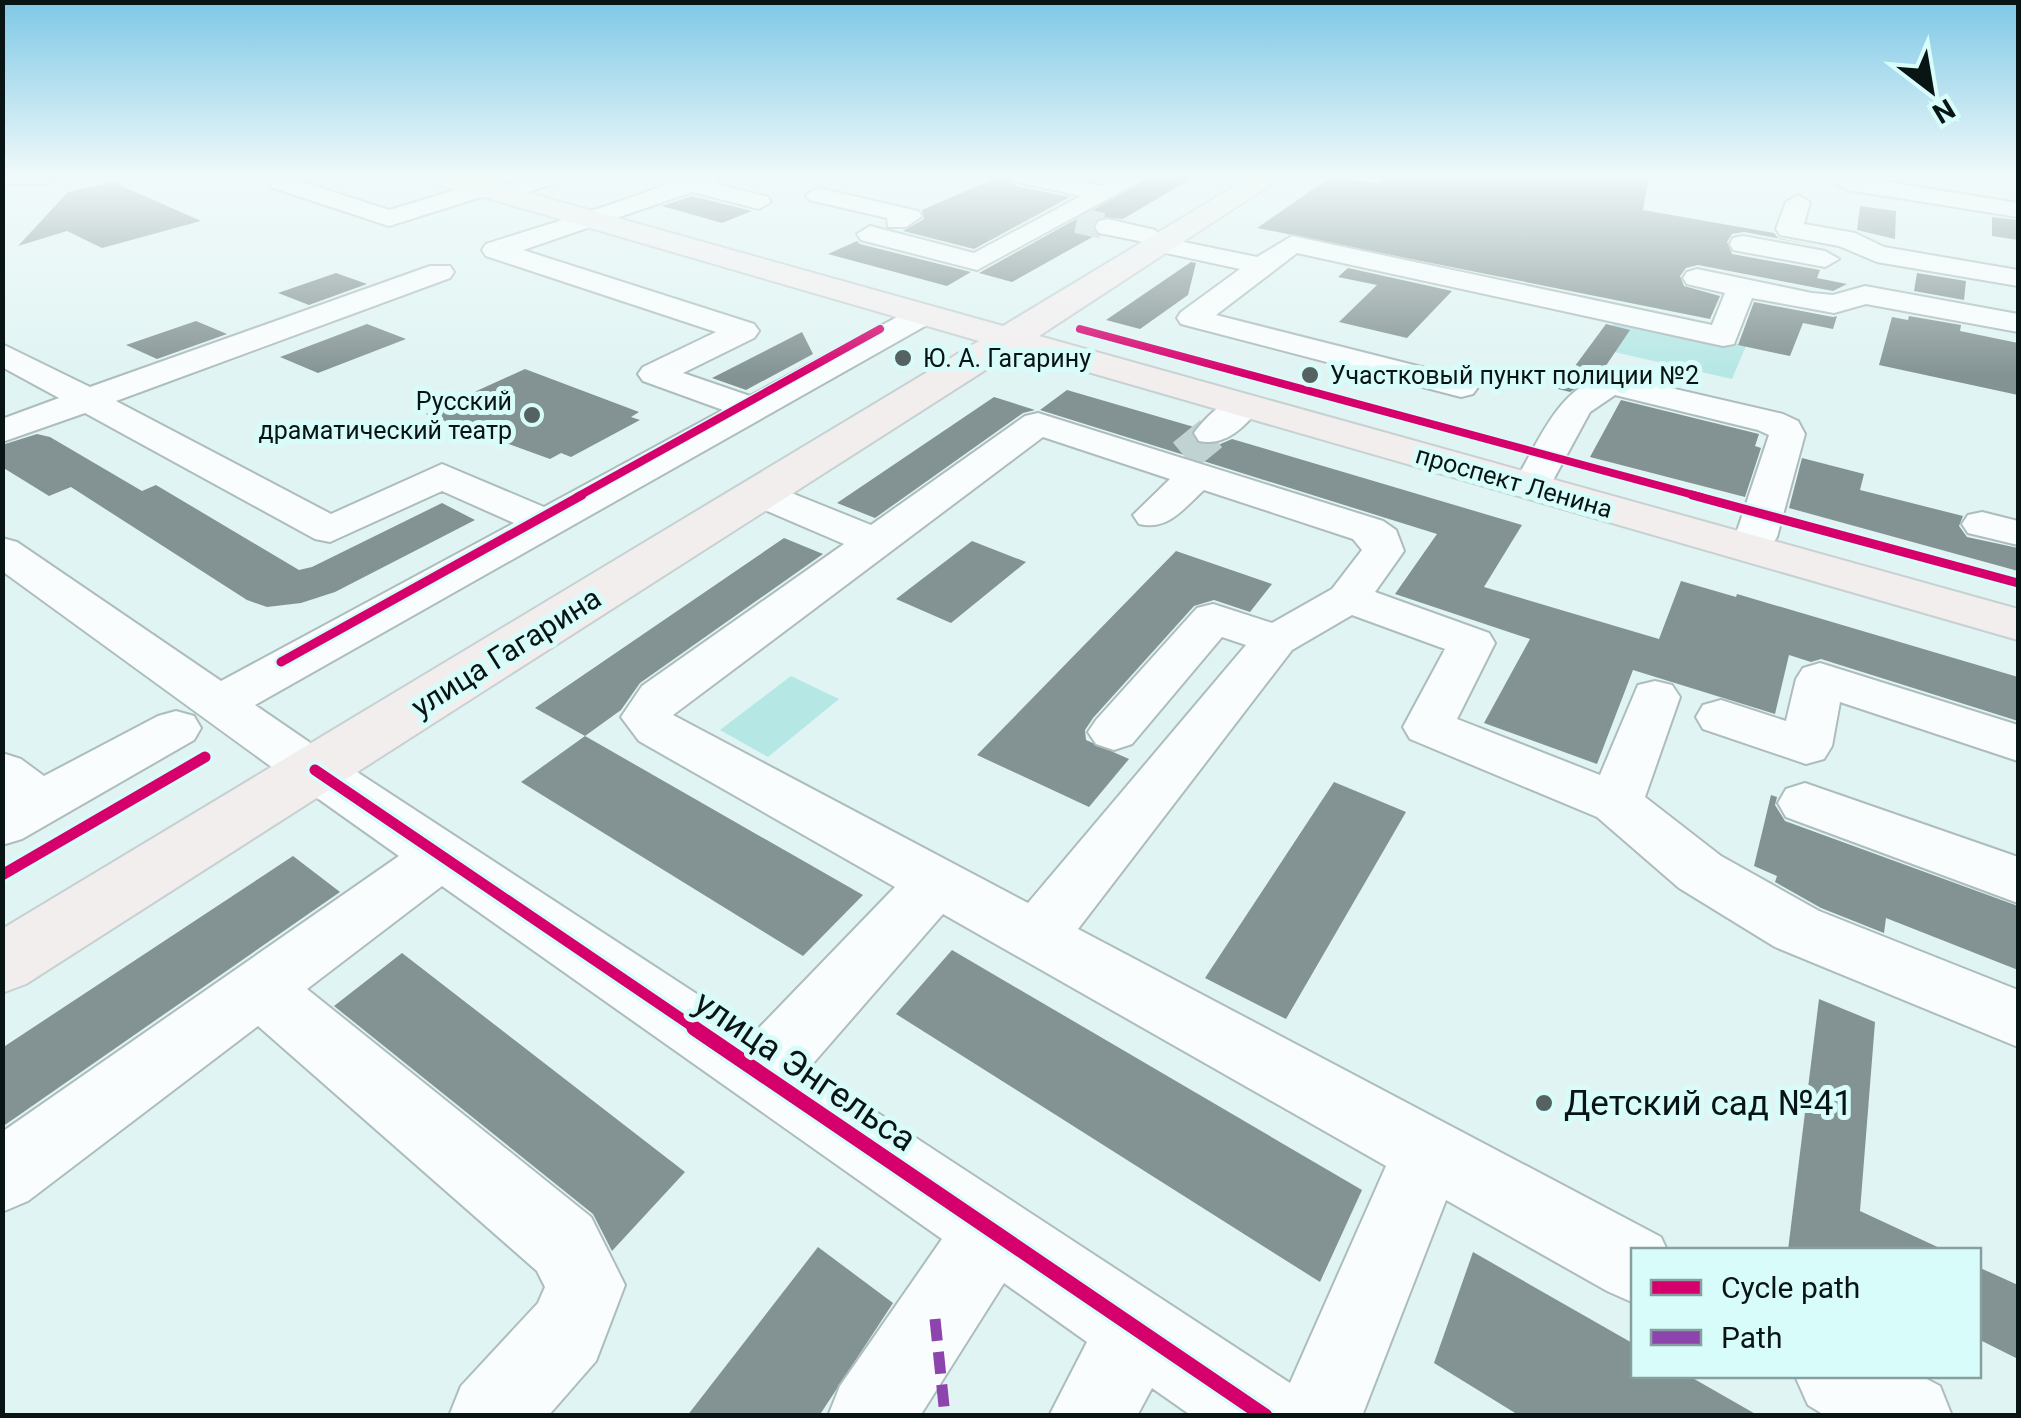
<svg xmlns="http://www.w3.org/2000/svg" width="2021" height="1418" viewBox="0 0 2021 1418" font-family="Roboto,sans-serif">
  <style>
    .green { fill: #b5e7e5 }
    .building { fill: #839292 }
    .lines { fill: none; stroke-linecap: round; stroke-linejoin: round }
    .minor-tunnel-far1 { stroke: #c0d3d2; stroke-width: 26; stroke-dasharray: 26 14; stroke-linecap: butt }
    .minor-tunnel { stroke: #c0d3d2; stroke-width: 35; stroke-dasharray: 35 18; stroke-linecap: butt }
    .minor-casing { stroke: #adbcbc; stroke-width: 4 }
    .major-casing { stroke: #c7d1d1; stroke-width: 4 }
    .minor { fill: #fafdfd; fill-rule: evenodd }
    .major { fill: #f3eeee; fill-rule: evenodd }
    .quiet { stroke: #8e44ad; stroke-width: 11; stroke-dasharray: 22 11; stroke-linecap: butt }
    .cycleway-far3-casing { stroke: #d8fcfa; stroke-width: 11 }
    .cycleway-far2-casing { stroke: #d8fcfa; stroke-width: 14 }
    .cycleway-far1-casing { stroke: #d8fcfa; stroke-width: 18 }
    .cycleway-casing { stroke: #d8fcfa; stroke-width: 21 }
    .cycleway-far3 { stroke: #d6006c; stroke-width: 8 }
    .cycleway-far2 { stroke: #d6006c; stroke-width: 9 }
    .cycleway-far1 { stroke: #d6006c; stroke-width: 11 }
    .cycleway { stroke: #d6006c; stroke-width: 15 }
    .poi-dot { fill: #546362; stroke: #d8fcfa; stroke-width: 4 }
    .labels { text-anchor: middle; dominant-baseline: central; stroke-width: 10; stroke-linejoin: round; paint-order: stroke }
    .far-poi-label { font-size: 25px; fill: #081514; stroke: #d8fcfa; text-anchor: start }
    .far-street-label { font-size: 25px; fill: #081514; stroke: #d8fcfa }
    .street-label { font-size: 30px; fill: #081514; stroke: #d8fcfa }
    .near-street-label { font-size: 35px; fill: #081514; stroke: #d8fcfa }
    .near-poi-label { font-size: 35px; fill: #081514; stroke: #d8fcfa; text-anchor: start }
  </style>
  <rect width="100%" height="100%" fill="#e0f4f3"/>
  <g class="green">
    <polygon points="1617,318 1746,346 1732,379 1597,348"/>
    <polygon points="791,676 839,699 768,757 720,730"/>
  </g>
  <g class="building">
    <polygon points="998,177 1010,178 1016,186 1070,197 974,249 903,231 924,219 922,210"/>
    <polygon points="1152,177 1194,177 1123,219 1098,217 1092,225 1096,235 1012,282 979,273"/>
    <polygon points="1331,177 1378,183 1386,177 1649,177 1643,210 1774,233 1779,239 1820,246 1744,232 1732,234 1727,242 1732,254 1820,270 1817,278 1847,284 1833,291 1698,265 1686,268 1680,276 1684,286 1720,296 1710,319 1257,228"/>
    <polygon points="113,182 201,221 102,248 67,231 18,246 68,192"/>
    <polygon points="692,196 752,211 722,223 662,206"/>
    <polygon points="1860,206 1896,211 1895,239 1857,230"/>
    <polygon points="1992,217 2018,220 2018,240 1992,236"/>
    <polygon points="857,241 860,244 971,272 947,286 828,254"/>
    <polygon points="1191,262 1196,263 1188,295 1140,329 1106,320"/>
    <polygon points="1348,268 1452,291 1407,338 1339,322 1377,285 1338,277"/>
    <polygon points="336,273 367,284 309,305 278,293"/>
    <polygon points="1917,273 1966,281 1964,300 1914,291"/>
    <polygon points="1754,302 1833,317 1837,316 1833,329 1803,323 1790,356 1738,345"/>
    <polygon points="1909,316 1961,325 1960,331 2018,343 2018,395 1879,365 1892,317 1908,320"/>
    <polygon points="196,321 227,334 157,359 126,345"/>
    <polygon points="367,324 406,339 318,373 280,357"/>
    <polygon points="1606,324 1630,330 1601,373 1570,392 1558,389"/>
    <polygon points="802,332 813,354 746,390 712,378"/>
    <polygon points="525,369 639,412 631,417 640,420 571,457 561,453 550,459 426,414"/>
    <polygon points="1067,390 1194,427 1191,435 1199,445 1218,445 1232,439 1522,525 1484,587 1659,639 1681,581 1736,597 1737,594 2018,677 2018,721 1821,659 1811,662 1789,655 1775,714 1633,670 1597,764 1484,723 1530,639 1395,594 1437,534 1040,410"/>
    <polygon points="994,397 1035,410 1023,413 875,518 837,503"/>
    <polygon points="1621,400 1759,434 1755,446 1761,448 1745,497 1590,457"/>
    <polygon points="37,434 50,437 142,491 156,485 299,570 312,567 442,503 475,520 335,592 301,603 267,607 247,600 71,487 49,496 2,467 2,445"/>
    <polygon points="1802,458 1864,474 1860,490 1963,516 1959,526 1967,537 2018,548 2018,571 1789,508"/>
    <polygon points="784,538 823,554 640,683 621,710 585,736 535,708"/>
    <polygon points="972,541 1026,562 951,623 896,599"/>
    <polygon points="1176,551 1272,584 1250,612 1214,600 1194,606 1093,718 1085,730 1086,740 1129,759 1089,807 977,755"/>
    <polygon points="585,736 863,895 803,956 521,782"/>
    <polygon points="1334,782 1406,812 1286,1019 1205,978"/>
    <polygon points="1771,795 1777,797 1775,805 1785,821 2018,906 2018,970 1886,918 1884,933 1821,908 1775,882 1777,876 1754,866"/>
    <polygon points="293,856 340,892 2,1127 2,1048"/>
    <polygon points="952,950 1362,1190 1320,1282 896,1014"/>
    <polygon points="402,953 685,1172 612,1251 593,1214 334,1006"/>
    <polygon points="1819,999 1875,1022 1860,1211 1944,1250 1788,1250"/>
    <polygon points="818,1247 893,1303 819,1416 687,1416"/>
    <polygon points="1473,1252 1634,1344 1634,1376 1689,1376 1759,1416 1520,1416 1434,1363"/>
    <polygon points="1978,1267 2018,1285 2018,1359 1978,1339"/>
  </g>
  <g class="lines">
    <polyline class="minor-tunnel-far1" points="1077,220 1108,227"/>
    <polyline class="minor-tunnel" points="1184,456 1212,433"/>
    <g class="minor-casing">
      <g id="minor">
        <polygon points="2,177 57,177 45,184 8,184 2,183"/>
        <polygon points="287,177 389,210 482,182 494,189 491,194 389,226 273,188 269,183 273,178"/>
        <polygon points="526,177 562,177 558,182 513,197 501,190 504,185"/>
        <path d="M662,177H722L714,183L768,197L771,202L759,209L692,192L523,250L754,324L759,331L754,338L683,373L750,396L912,309H934L938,315L934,321L255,705L309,742L315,751L334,757L755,1032L895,887L639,741L621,717L642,686L844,544L746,502L740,494L746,486L760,482L774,486L871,525L1025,416L1038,413L1383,521L1396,530L1404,551L1375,592L1489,633L1495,643L1457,719L1600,775L1638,685L1655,681L1672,685L1680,697L1645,797L1721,856L1819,911L2018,990V1047L1775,947L1679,888L1597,817L1410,739L1403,727L1445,649L1352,615L1292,650L1078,929L1661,1237L1667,1250H1634V1303L1607,1291L1446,1200L1362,1416H1192L1152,1388L1137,1416H1049L1087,1342L1004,1283L920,1416H828L840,1386L942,1239L442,886L307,989L591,1217L625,1285L596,1361L548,1416H449L461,1386L538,1303L545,1287L537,1271L258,1026L28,1201L2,1212V1132L399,856L296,783L290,773L273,768L2,571V538L17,542L221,681L514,523L442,491L330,542L315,539L85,413L2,442V419L59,398L2,367V344L90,387L430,266H450L454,272L450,278L116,401L331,514L442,464L544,507L723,410L643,381L638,374L643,367L716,332L486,256L482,250L486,244C548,224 605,208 665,185ZM1043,437L1170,479L1133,515L1139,524C1168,531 1183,509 1204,490L1353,539L1362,550L1332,589L1272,623L1213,604L1197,608L1096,720L1088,732L1096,744L1114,750L1132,744L1222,637L1246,645L1028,903L673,715ZM943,914L1386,1166L1290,1383L809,1068Z"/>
        <polygon points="1013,177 1059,177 1101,186 1118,177 1148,177 977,270 861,240 857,234 870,226 974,253 1081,196 1017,182"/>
        <polygon points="1857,177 2018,203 2018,217 1848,190 1836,183 1840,178"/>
        <polygon points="818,188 918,211 922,216 906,227 888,227 887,218 809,200 806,195"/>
        <polygon points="1798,195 1810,202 1804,224 1855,233 1884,247 2018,270 2018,286 1877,262 1839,246 1780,235 1776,229 1786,202"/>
        <polygon points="1108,219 1155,230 1159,237 1257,257 1292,236 1712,325 1725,293 1687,284 1683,278 1687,272 1697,269 1812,293 1833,295 1865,286 2018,314 2018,332 1866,304 1834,313 1752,298 1734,344 1723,346 1297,253 1216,315 1473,380 1478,387 1473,394 1461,397 1181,324 1177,318 1181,312 1240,269 1152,250 1149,243 1099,233 1095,227 1099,221"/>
        <polygon points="1743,236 1825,251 1839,259 1825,267 1733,250 1730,244 1733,238"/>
        <path d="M1610,374L1783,414L1798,421L1805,434L1777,537L1771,546L1756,549L1741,546L1735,537L1769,435L1758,430L1615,395L1590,412L1551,484L1537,488L1523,484L1518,476C1542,435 1560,386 1610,374Z"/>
        <path d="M1244,395L1256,398L1261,405C1247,426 1225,447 1199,441L1194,433C1205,417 1225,399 1244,395Z"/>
        <polygon points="1982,512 2018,521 2018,545 1968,533 1962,524 1968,515"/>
        <polygon points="1820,663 2018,725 2018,761 1840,702 1832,746 1824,759 1806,764 1703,729 1696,717 1703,705 1721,700 1786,721 1796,679 1803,668"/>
        <polygon points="176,711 194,716 201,728 194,740 22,839 2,845 2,753 21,759 44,776 158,716"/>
        <polygon points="1805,783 2018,857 2018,903 1786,817 1778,803 1786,789"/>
        <polygon points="1795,1376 1921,1376 1940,1386 1952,1416 1826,1416 1808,1405"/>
      </g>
    </g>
    <g class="major-casing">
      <polygon id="major" points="428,177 471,177 1003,326 1250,177 1282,177 1039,336 2018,609 2018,640 1015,351 26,984 2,993 2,929 979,341 432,182"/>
    </g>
    <use href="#minor" class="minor"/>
    <use href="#major" class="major"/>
    <polyline class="quiet" points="935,1319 945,1416"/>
    <g class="cycleway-far3-casing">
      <g id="cycleway-far3">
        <polyline points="1080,329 1701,497"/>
        <polyline points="577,497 880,329"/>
      </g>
    </g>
    <g class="cycleway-far2-casing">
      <g id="cycleway-far2">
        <polyline points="1692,495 2018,583"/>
        <polyline points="281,662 582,495"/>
      </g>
    </g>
    <g class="cycleway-far1-casing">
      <g id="cycleway-far1">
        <polyline points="315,770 698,1030"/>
        <polyline points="2,875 205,757"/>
      </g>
    </g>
    <g class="cycleway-casing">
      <polyline id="cycleway" points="694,1028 1265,1416"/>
    </g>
    <use href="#cycleway-far3" class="cycleway-far3"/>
    <use href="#cycleway-far2" class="cycleway-far2"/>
    <use href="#cycleway-far1" class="cycleway-far1"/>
    <use href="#cycleway" class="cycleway"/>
  </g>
  <linearGradient id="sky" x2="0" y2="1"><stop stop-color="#7ec8e6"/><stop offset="0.47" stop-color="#f1fafa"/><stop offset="1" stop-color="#f1fafa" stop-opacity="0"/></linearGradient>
  <rect width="2021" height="376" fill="url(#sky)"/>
  <g class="poi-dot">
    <circle cx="903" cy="358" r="10"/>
    <circle cx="1310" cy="375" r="10"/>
    <circle cx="532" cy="415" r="10"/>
    <circle cx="1544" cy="1103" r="10"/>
  </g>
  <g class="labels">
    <g class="far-poi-label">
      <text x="923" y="358">Ю. А. Гагарину</text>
      <text x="1330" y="375">Участковый пункт полиции №2</text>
      <text x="512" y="401" text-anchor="end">Русский<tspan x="512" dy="29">драматический театр</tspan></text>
    </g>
    <g class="far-street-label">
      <text transform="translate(1514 482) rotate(16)">проспект Ленина</text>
    </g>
    <g class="street-label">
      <text transform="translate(506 652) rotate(-32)">улица Гагарина</text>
    </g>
    <g class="near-street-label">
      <text transform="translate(805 1071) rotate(34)">улица Энгельса</text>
    </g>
    <g class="near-poi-label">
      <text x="1564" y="1103">Детский сад №41</text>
    </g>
  </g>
  <rect width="2021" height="1418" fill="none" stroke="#081514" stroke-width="10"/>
  <rect x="1631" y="1248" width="350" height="130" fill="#d8fcfa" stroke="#85a09e" stroke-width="2.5"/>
  <rect x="1651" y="1280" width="50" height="15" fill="#d6006c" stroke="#85a09e" stroke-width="2.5"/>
  <text x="1721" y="1298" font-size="30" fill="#081514">Cycle path</text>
  <rect x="1651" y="1330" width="50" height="15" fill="#8e44ad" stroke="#85a09e" stroke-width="2.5"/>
  <text x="1721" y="1348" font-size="30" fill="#081514">Path</text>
  <g transform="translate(1931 90) rotate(149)" stroke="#d8fcfa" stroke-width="8" paint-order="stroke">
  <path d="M0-8L18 38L0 25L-18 38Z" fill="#081514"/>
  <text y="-15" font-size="28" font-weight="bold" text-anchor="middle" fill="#081514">N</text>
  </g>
</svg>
